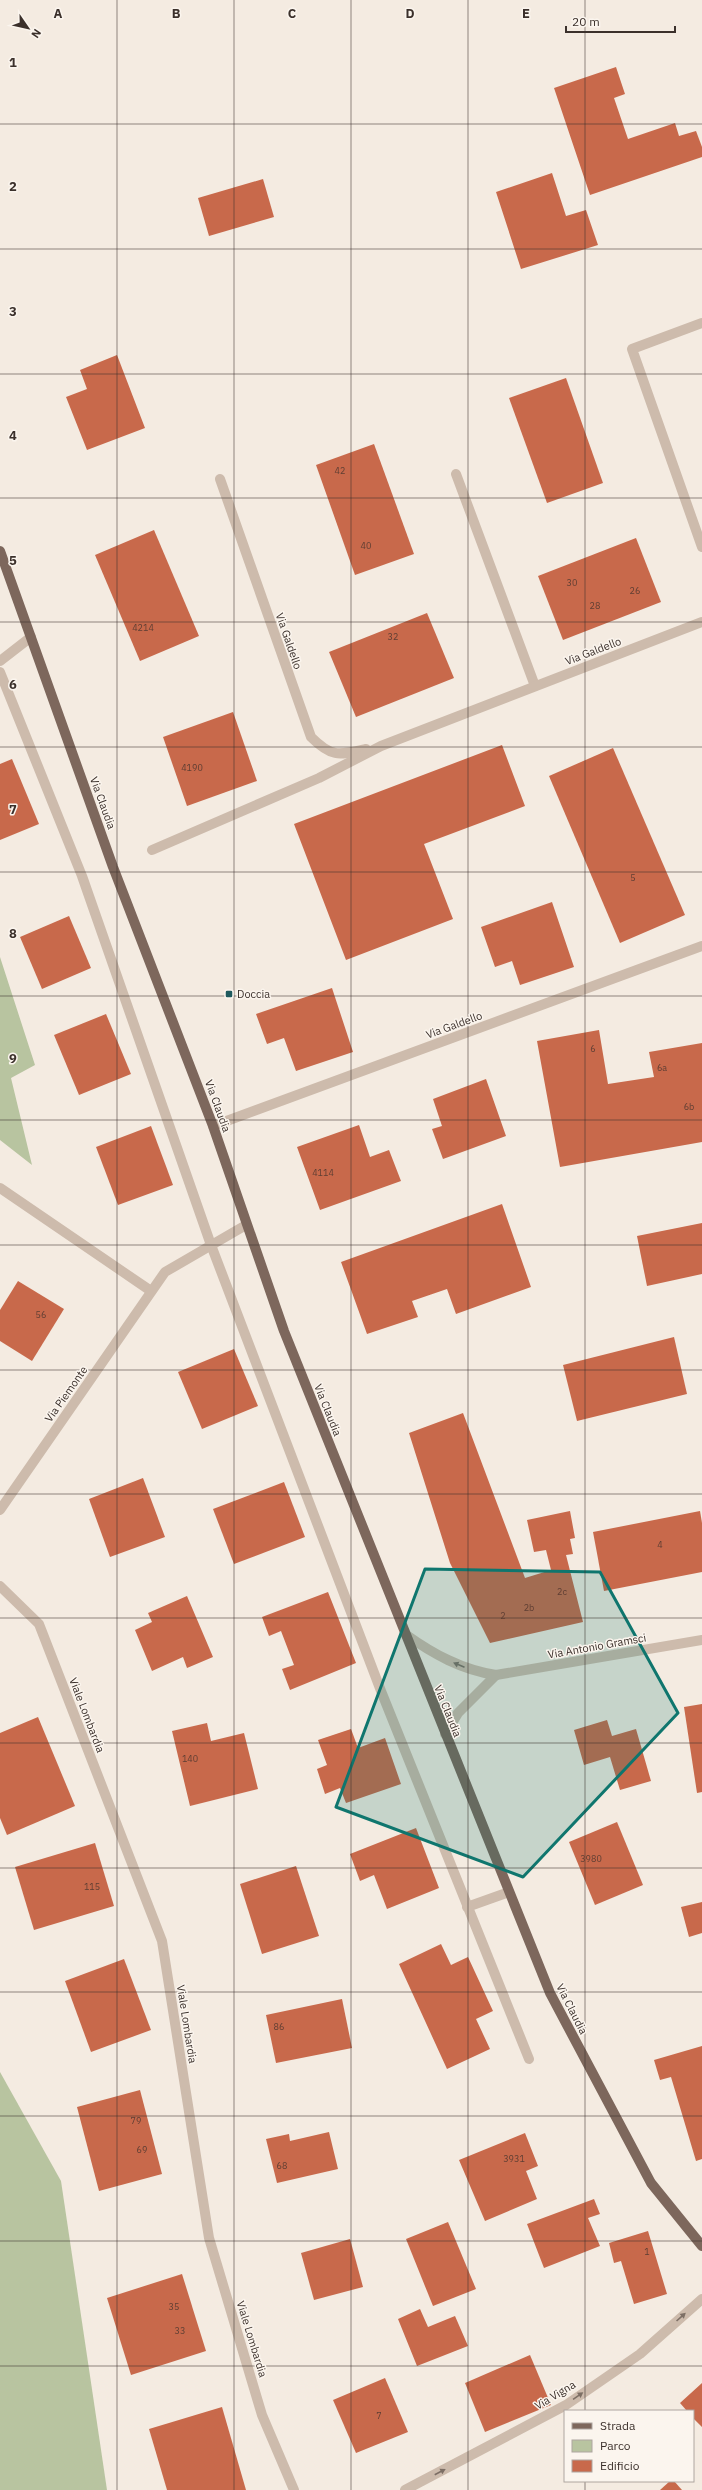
<svg xmlns="http://www.w3.org/2000/svg" width="702" height="2490" viewBox="0 0 702 2490" font-family="'IBM Plex Sans',sans-serif">
  <style>
    .green { fill: #b8c4a0 }
    .building { fill: #c8694b }
    .lines { fill: none; stroke-linecap: round; stroke-linejoin: round }
    .lane { stroke: #cdbbac; stroke-width: 10 }
    .street { stroke: #cdbbac; stroke-width: 10 }
    .primary { stroke: #7d675c; stroke-width: 10 }
    .oneway { fill: #7d6f65 }
    .marked { fill: #0f766e; fill-opacity: 0.2; stroke: #0f766e; stroke-width: 3; stroke-linejoin: round }
    .grid { fill: none; stroke: #3b302b; stroke-width: 1; stroke-opacity: 0.55 }
    .poi-dot { fill: #1f5a5e; stroke: #fbf5ee; stroke-width: 1.5 }
    .labels { text-anchor: middle; dominant-baseline: central; stroke-width: 3; stroke-linejoin: round; paint-order: stroke }
    .number-label { font-size: 9px; fill: #5e3e33 }
    .street-label { font-size: 11px; fill: #3b302b; stroke: #fbf5ee }
    .poi-label { font-size: 11px; fill: #3b302b; stroke: #fbf5ee; text-anchor: start }
    .grid-label { font-size: 13px; text-anchor: middle; font-weight: bold; fill: #3b302b; stroke: #fbf5ee; stroke-width: 3; stroke-linejoin: round; paint-order: stroke }
  </style>
  <rect width="100%" height="100%" fill="#f4ebe1"/>
  <g class="green">
    <polygon points="0,957 35,1065 11,1078 32,1165 0,1140"/>
    <polygon points="0,2072 61,2181 107,2490 0,2490"/>
  </g>
  <g class="building">
    <polygon points="616,67 625,94 614,98 628,139 675,123 679,136 696,131 702,147 702,157 590,195 554,88"/>
    <polygon points="552,173 566,216 586,210 598,245 521,269 496,192"/>
    <polygon points="263,179 274,217 209,236 198,198"/>
    <polygon points="117,355 145,428 87,450 66,397 87,389 80,370"/>
    <polygon points="566,378 603,483 547,503 509,398"/>
    <polygon points="374,444 414,554 355,575 316,465"/>
    <polygon points="154,530 199,636 140,661 95,555"/>
    <polygon points="636,538 661,602 563,640 538,576"/>
    <polygon points="427,613 454,678 356,717 329,652"/>
    <polygon points="233,712 257,781 187,806 163,737"/>
    <polygon points="502,745 525,806 424,844 453,919 346,960 294,824"/>
    <polygon points="613,748 685,915 620,943 549,776"/>
    <polygon points="12,759 39,824 0,840 0,764"/>
    <polygon points="552,902 574,967 520,985 512,961 495,967 481,927"/>
    <polygon points="69,916 91,968 42,989 20,937"/>
    <polygon points="332,988 353,1052 296,1071 284,1038 267,1044 256,1014"/>
    <polygon points="106,1014 131,1074 79,1095 54,1035"/>
    <polygon points="599,1030 608,1084 654,1077 649,1052 702,1043 702,1142 560,1167 537,1041"/>
    <polygon points="486,1079 506,1136 443,1159 432,1129 442,1126 433,1099"/>
    <polygon points="359,1125 370,1157 389,1150 401,1181 320,1210 297,1147"/>
    <polygon points="151,1126 173,1185 118,1205 96,1147"/>
    <polygon points="502,1204 531,1287 456,1314 447,1289 412,1301 418,1317 367,1334 341,1262"/>
    <polygon points="702,1223 702,1274 647,1286 637,1236"/>
    <polygon points="18,1281 64,1309 32,1361 0,1341 0,1310"/>
    <polygon points="674,1337 687,1394 577,1421 563,1365"/>
    <polygon points="234,1349 258,1406 202,1429 178,1372"/>
    <polygon points="463,1413 525,1578 551,1570 546,1550 534,1552 527,1520 570,1511 575,1538 570,1539 573,1554 566,1555 583,1622 490,1643 450,1563 409,1433"/>
    <polygon points="143,1478 165,1537 110,1557 89,1499"/>
    <polygon points="284,1482 305,1537 234,1564 213,1509"/>
    <polygon points="700,1511 702,1523 702,1572 604,1591 593,1532"/>
    <polygon points="328,1592 356,1663 290,1690 282,1669 294,1665 281,1631 269,1636 262,1617"/>
    <polygon points="187,1596 213,1657 187,1668 183,1657 152,1671 135,1630 152,1622 148,1613"/>
    <polygon points="702,1704 702,1792 697,1793 684,1707"/>
    <polygon points="38,1717 75,1806 7,1835 0,1818 0,1733"/>
    <polygon points="607,1720 612,1736 636,1729 651,1781 620,1790 610,1757 584,1765 574,1730"/>
    <polygon points="207,1723 211,1741 244,1733 258,1789 190,1806 172,1731"/>
    <polygon points="351,1729 358,1748 385,1738 401,1784 346,1803 340,1788 325,1794 317,1769 327,1765 318,1740"/>
    <polygon points="617,1822 643,1885 595,1905 569,1842"/>
    <polygon points="416,1828 439,1888 387,1909 374,1875 360,1881 350,1854"/>
    <polygon points="95,1843 114,1906 34,1930 15,1867"/>
    <polygon points="296,1866 319,1936 262,1954 240,1884"/>
    <polygon points="702,1902 702,1933 689,1937 681,1907"/>
    <polygon points="441,1944 451,1965 468,1957 493,2011 476,2019 490,2049 447,2069 399,1964"/>
    <polygon points="124,1959 151,2030 91,2052 65,1981"/>
    <polygon points="342,1999 352,2048 276,2063 266,2015"/>
    <polygon points="702,2046 702,2159 696,2161 671,2077 660,2080 654,2060"/>
    <polygon points="140,2090 162,2174 99,2191 77,2107"/>
    <polygon points="329,2132 338,2169 277,2183 266,2139 289,2134 290,2141"/>
    <polygon points="525,2133 538,2166 526,2171 537,2199 485,2221 459,2160"/>
    <polygon points="594,2199 600,2214 588,2218 600,2246 544,2268 527,2224"/>
    <polygon points="448,2222 476,2289 433,2306 406,2239"/>
    <polygon points="648,2231 667,2294 634,2304 621,2261 614,2263 609,2243"/>
    <polygon points="350,2239 363,2287 314,2300 301,2253"/>
    <polygon points="182,2274 206,2351 131,2375 107,2298"/>
    <polygon points="420,2309 428,2327 455,2316 468,2346 417,2366 398,2319"/>
    <polygon points="530,2355 551,2405 485,2432 465,2383"/>
    <polygon points="385,2378 408,2432 356,2453 333,2400"/>
    <polygon points="702,2383 702,2427 693,2418 693,2411 687,2411 680,2403"/>
    <polygon points="222,2407 246,2490 167,2490 149,2429"/>
    <polygon points="670,2481 674,2481 682,2490 660,2490"/>
  </g>
  <g class="lines">
    <g class="lane">
      <polyline points="0,672 82,876 211,1245 381,1691 529,2059"/>
      <polyline points="0,1188 151,1291"/>
      <polyline points="467,1907 509,1892"/>
    </g>
    <g class="street">
      <polyline points="702,323 632,349 702,547"/>
      <polyline points="456,474 535,686"/>
      <path d="M220,479L311,737C332,758 339,755 366,749"/>
      <polyline points="0,661 31,637"/>
      <polyline points="152,850 319,778 381,746 702,622"/>
      <polyline points="213,1126 702,946"/>
      <polyline points="0,1510 165,1272 246,1225"/>
      <polyline points="0,1586 39,1624 162,1941 209,2238 262,2415 294,2490"/>
      <path d="M405,1634C433,1654 462,1670 496,1675L702,1640"/>
      <polyline points="445,1734 458,1713 496,1675"/>
      <polyline points="405,2490 566,2405 640,2354 702,2299"/>
    </g>
    <polyline class="primary" points="0,551 113,867 213,1126 284,1331 550,1993 651,2183 702,2246"/>
  </g>
  <defs><path id="oneway-solid" d="M-6-.8H1V-3.2L6.5 0L1 3.2V.8H-6Z"/></defs>
  <g class="oneway">
    <use href="#oneway-solid" transform="translate(459 1665) rotate(-157)"/>
    <use href="#oneway-solid" transform="translate(681 2317) rotate(-42)"/>
    <use href="#oneway-solid" transform="translate(578 2396) rotate(-35)"/>
    <use href="#oneway-solid" transform="translate(440 2472) rotate(-28)"/>
  </g>
  <path class="marked" d="M425,1569L600,1572L678,1713L523,1877L336,1807Z"/>
  <path class="grid" d="M117,0V2490M234,0V2490M351,0V2490M468,0V2490M585,0V2411M0,124H702M0,249H702M0,374H702M0,498H702M0,622H702M0,747H702M0,872H702M0,996H702M0,1120H702M0,1245H702M0,1370H702M0,1494H702M0,1618H702M0,1743H702M0,1868H702M0,1992H702M0,2116H702M0,2241H702M0,2366H702M585,2481V2490"/>
  <rect class="poi-dot" x="225" y="990" width="8" height="8" rx="2"/>
  <g class="labels">
    <g class="number-label">
      <text x="340" y="470">42</text>
      <text x="366" y="545">40</text>
      <text x="572" y="582">30</text>
      <text x="635" y="590">26</text>
      <text x="595" y="605">28</text>
      <text x="143" y="627">4214</text>
      <text x="393" y="636">32</text>
      <text x="192" y="767">4190</text>
      <text x="633" y="877">5</text>
      <text x="593" y="1048">6</text>
      <text x="662" y="1067">6a</text>
      <text x="689" y="1106">6b</text>
      <text x="323" y="1172">4114</text>
      <text x="41" y="1314">56</text>
      <text x="660" y="1544">4</text>
      <text x="562" y="1591">2c</text>
      <text x="529" y="1607">2b</text>
      <text x="503" y="1615">2</text>
      <text x="190" y="1758">140</text>
      <text x="591" y="1858">3980</text>
      <text x="92" y="1886">115</text>
      <text x="279" y="2026">86</text>
      <text x="136" y="2120">79</text>
      <text x="142" y="2149">69</text>
      <text x="514" y="2158">3931</text>
      <text x="282" y="2165">68</text>
      <text x="647" y="2251">1</text>
      <text x="174" y="2306">35</text>
      <text x="180" y="2330">33</text>
      <text x="379" y="2415">7</text>
    </g>
    <g class="street-label">
      <text transform="translate(289 641) rotate(71)">Via Galdello</text>
      <text transform="translate(593 651) rotate(-21)">Via Galdello</text>
      <text transform="translate(103 803) rotate(70)">Via Claudia</text>
      <text transform="translate(454 1025) rotate(-20)">Via Galdello</text>
      <text transform="translate(218 1106) rotate(70)">Via Claudia</text>
      <text transform="translate(66 1394) rotate(-55)">Via Piemonte</text>
      <text transform="translate(328 1410) rotate(68)">Via Claudia</text>
      <text transform="translate(597 1646) rotate(-10)">Via Antonio Gramsci</text>
      <text transform="translate(448 1711) rotate(68)">Via Claudia</text>
      <text transform="translate(87 1715) rotate(69)">Viale Lombardia</text>
      <text transform="translate(572 2009) rotate(63)">Via Claudia</text>
      <text transform="translate(187 2024) rotate(81)">Viale Lombardia</text>
      <text transform="translate(252 2339) rotate(73)">Viale Lombardia</text>
      <text transform="translate(555 2395) rotate(-31)">Via Vigna</text>
    </g>
    <g class="poi-label">
      <text x="237" y="994">Doccia</text>
    </g>
  </g>
  <g class="grid-label">
    <text x="58" y="18">A</text>
    <text x="176" y="18">B</text>
    <text x="292" y="18">C</text>
    <text x="410" y="18">D</text>
    <text x="526" y="18">E</text>
    <text x="13" y="67">1</text>
    <text x="13" y="191">2</text>
    <text x="13" y="316">3</text>
    <text x="13" y="440">4</text>
    <text x="13" y="565">5</text>
    <text x="13" y="689">6</text>
    <text x="13" y="814">7</text>
    <text x="13" y="938">8</text>
    <text x="13" y="1063">9</text>
  </g>
  <rect x="564" y="2410" width="130" height="72" fill="#fbf5ee" stroke="#aea6a0"/>
  <rect x="572" y="2423" width="20" height="6" fill="#7d675c" stroke="#aea6a0"/>
  <text x="600" y="2430" font-size="12" fill="#3b302b">Strada</text>
  <rect x="572" y="2440" width="20" height="12" fill="#b8c4a0" stroke="#aea6a0"/>
  <text x="600" y="2450" font-size="12" fill="#3b302b">Parco</text>
  <rect x="572" y="2460" width="20" height="12" fill="#c8694b" stroke="#aea6a0"/>
  <text x="600" y="2470" font-size="12" fill="#3b302b">Edificio</text>
  <g transform="translate(28 28) rotate(124)" stroke="#fbf5ee" stroke-width="3" paint-order="stroke">
  <path d="M0-3L7 15L0 10L-7 15Z" fill="#3b302b"/>
  <text y="-6" font-size="11" font-weight="bold" text-anchor="middle" fill="#3b302b">N</text>
  </g>
  <path d="M566 26v6h109v-6" fill="none" stroke="#3b302b" stroke-width="2"/>
  <text x="572" y="26" font-size="12" fill="#3b302b" stroke="#fbf5ee" stroke-width="3" paint-order="stroke">20 m</text>
</svg>
